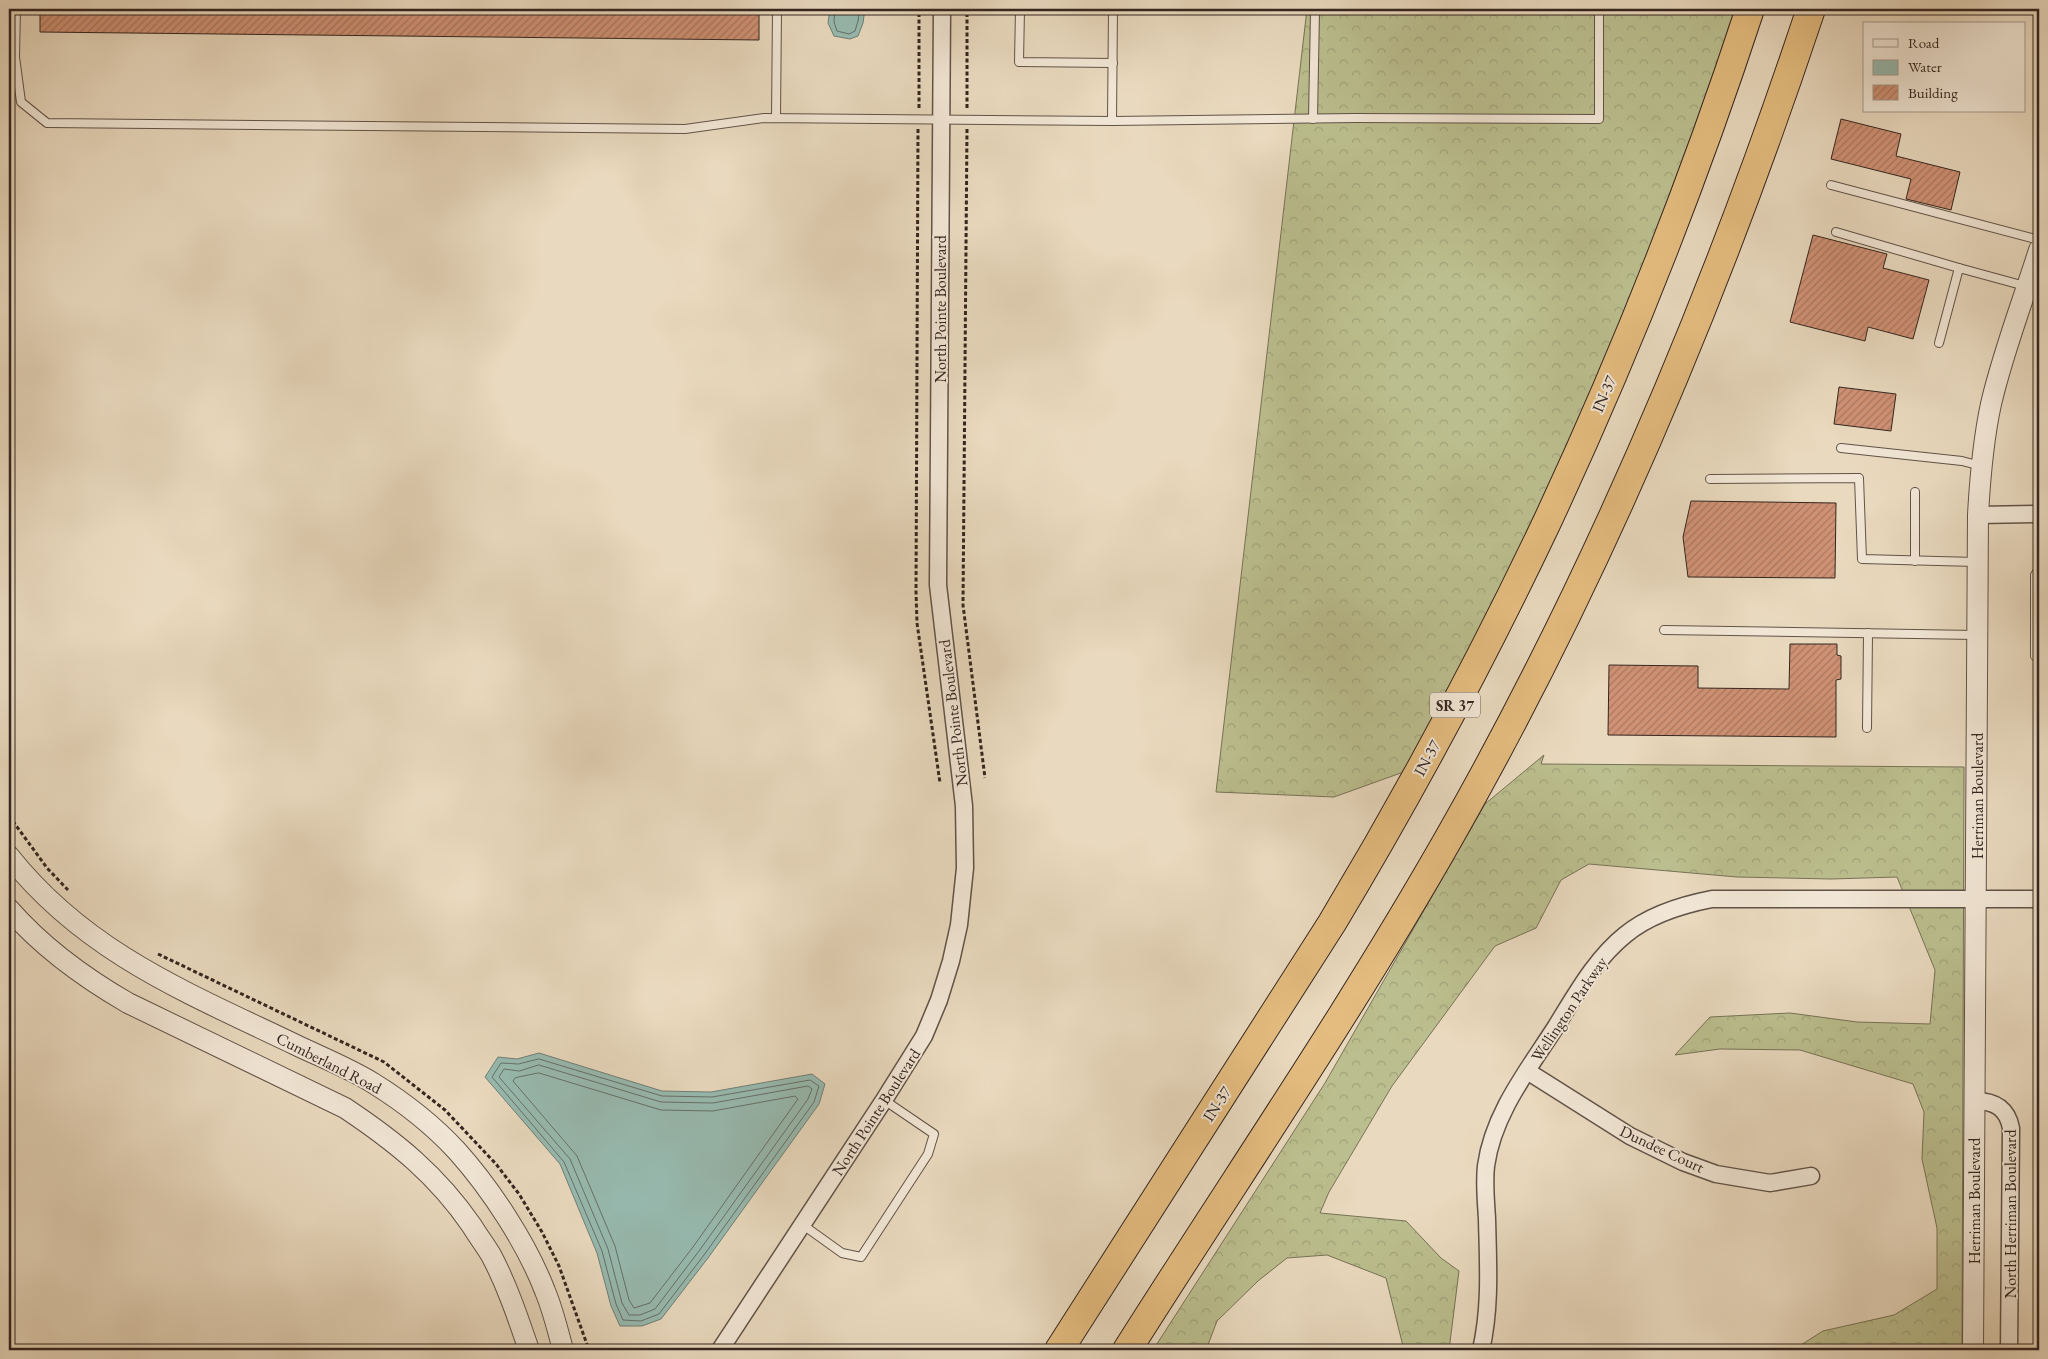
<svg xmlns="http://www.w3.org/2000/svg" width="2048" height="1359" viewBox="0 0 2048 1359" font-family="'EB Garamond',serif">
  <style>
    .forest { fill: url(#forest-crowns); stroke: #787257 }
    .water { fill: #97bab0; stroke: #6f7f76 }
    .lines { fill: none; stroke-linecap: round; stroke-linejoin: round }
    .shore { stroke: #667068; stroke-width: 1 }
    .building { fill: url(#building-hatch); stroke: #342620 }
    .service-casing { stroke: #615348; stroke-width: 10 }
    .minor-casing { stroke: #615348; stroke-width: 19 }
    .tertiary-casing { stroke: #615348; stroke-width: 22 }
    .motorway-casing { stroke: #342620; stroke-width: 30 }
    .path { stroke: #342620; stroke-width: 3; stroke-dasharray: 4 2.5; stroke-linecap: butt }
    .service { stroke: #f1e6d5; stroke-width: 8 }
    .minor { stroke: #f1e6d5; stroke-width: 16 }
    .tertiary { stroke: #f1e6d5; stroke-width: 20 }
    .motorway { stroke: #e4bc7f; stroke-width: 28 }
    .labels { text-anchor: middle; dominant-baseline: central; stroke-width: 4; stroke-linejoin: round; paint-order: stroke }
    .shield { fill: #f1e6d5; stroke: #6d6056; stroke-width: 1 }
    .shield-label { font-size: 15px; font-weight: bold; fill: #342620 }
    .street-label { font-size: 16px; fill: #342620; stroke: #f1e6d5 }
  </style>
  <defs>
    <pattern id="forest-crowns" width="20" height="18" patternUnits="userSpaceOnUse" patternTransform="scale(1.25)"><rect width="20" height="18" fill="#bbbe8e"/><path d="M2 6a3 3 0 1 1 6 0M12 15a3 3 0 1 1 6 0" fill="none" stroke="#a1a37a"/></pattern>
    <pattern id="building-hatch" width="6" height="6" patternUnits="userSpaceOnUse" patternTransform="scale(1.25)"><rect width="6" height="6" fill="#d09275"/><path d="M-1 1l2-2M0 6l6-6M5 7l2-2" fill="none" stroke="#aa7760"/></pattern>
  </defs>
  <rect width="100%" height="100%" fill="#e9d9be"/>
  <filter id="stains"><feTurbulence type="fractalNoise" baseFrequency=".004" numOctaves="4"/><feColorMatrix values="0 0 0 0 .2 0 0 0 0 .09 0 0 0 0 .02 0 0 0 .5 -.17"/></filter>
  <radialGradient id="worn" r=".72"><stop offset=".6" stop-color="#630" stop-opacity="0"/><stop offset="1" stop-color="#630" stop-opacity=".3"/></radialGradient>
  <g class="forest">
    <polygon points="1307,9 1741,9 1639,311 1423,765 1334,797 1216,792"/>
    <polygon points="1544,755 1541,764 1964,767 1962,1350 1793,1350 1823,1331 1894,1315 1937,1289 1937,1228 1922,1159 1924,1112 1913,1084 1800,1050 1720,1049 1675,1055 1710,1017 1790,1013 1857,1022 1930,1024 1935,970 1897,877 1831,879 1737,877 1589,864 1561,880 1536,928 1495,946 1392,1086 1329,1192 1320,1213 1406,1221 1441,1258 1459,1271 1449,1350 1404,1350 1386,1278 1327,1255 1287,1258 1258,1281 1217,1321 1206,1350 1153,1350 1325,1083 1485,804"/>
  </g>
  <g class="water">
    <polygon points="830,9 865,9 863,23 858,36 850,39 834,36 828,23"/>
    <polygon points="539,1053 662,1091 711,1092 812,1074 825,1084 819,1104 708,1258 661,1319 642,1326 620,1326 611,1306 597,1253 560,1164 485,1077 498,1057 517,1059"/>
  </g>
  <g class="lines">
    <g class="shore">
      <polyline points="835,9 834,22 837,31 849,34 855,31 858,21 860,9"/>
      <polygon points="539,1059 662,1096 712,1097 810,1080 819,1086 814,1102 704,1255 659,1314 641,1321 623,1320 616,1304 602,1251 564,1162 492,1077 501,1063 518,1064"/>
      <polygon points="539,1065 661,1102 713,1103 808,1086 812,1089 808,1099 699,1251 655,1309 640,1315 629,1315 622,1303 608,1249 570,1159 499,1077 504,1069 519,1071"/>
      <polygon points="539,1073 661,1110 713,1111 795,1096 798,1099 693,1247 650,1303 634,1308 629,1300 615,1246 577,1156 513,1081 515,1078"/>
    </g>
  </g>
  <g class="building">
    <polygon points="40,9 759,9 759,40 40,32"/>
    <polygon points="1841,119 1901,134 1896,156 1960,172 1951,210 1906,199 1911,179 1831,159"/>
    <polygon points="1813,235 1887,254 1883,268 1929,280 1913,339 1868,327 1865,341 1790,322"/>
    <polygon points="1839,387 1896,394 1891,431 1834,424"/>
    <polygon points="1691,501 1836,503 1835,578 1688,577 1683,537"/>
    <polygon points="1790,644 1837,644 1837,655 1841,656 1841,679 1836,680 1836,737 1608,735 1609,665 1698,666 1698,688 1789,689"/>
  </g>
  <g class="lines">
    <g class="service-casing">
      <g id="service">
        <polyline points="16,9 15,57 21,102 47,123 685,129 764,118 1112,121 1355,118 1599,119 1599,9"/>
        <polyline points="1020,9 1019,62 1113,63"/>
        <polyline points="776,118 777,9"/>
        <polyline points="1313,119 1315,11"/>
        <polyline points="1112,121 1113,9"/>
        <polyline points="1831,185 2039,240"/>
        <polyline points="1836,232 1959,268"/>
        <polyline points="1939,343 1959,268 2025,286"/>
        <polyline points="1841,448 1962,461 1981,466"/>
        <polyline points="1710,479 1859,478 1862,559 1976,562"/>
        <polyline points="1915,492 1915,561"/>
        <polyline points="1664,630 1976,635"/>
        <polyline points="2035,656 2035,575 2039,569"/>
        <polyline points="1867,728 1868,633"/>
        <polyline points="803,1225 842,1253 861,1257 928,1154 934,1134 884,1100"/>
      </g>
    </g>
    <g class="minor-casing">
      <g id="minor">
        <polyline points="1978,515 2039,514"/>
        <polyline points="1527,1071 1630,1136 1683,1162 1716,1174 1770,1183 1811,1176"/>
        <path d="M1975,1101C1995,1101 2007,1108 2011,1128L2009,1350"/>
        <polyline points="720,1350 884,1100 924,1036 939,1000 951,961 959,925 965,868 964,806 938,585 942,9"/>
        <path d="M1481,1350C1491,1307 1488,1262 1487,1219C1486,1201 1484,1183 1486,1166C1493,1114 1528,1070 1555,1028C1575,996 1595,959 1625,935C1649,915 1681,905 1712,899H2039"/>
      </g>
    </g>
    <g class="tertiary-casing">
      <g id="tertiary">
        <path d="M9,856C86,953 188,993 296,1045C321,1057 349,1068 373,1083C402,1101 433,1125 457,1151C491,1189 527,1244 545,1291C553,1310 558,1331 563,1350"/>
        <path d="M9,909C43,948 83,977 128,1003L345,1108C396,1142 437,1175 472,1226C478,1236 485,1245 491,1255C507,1285 518,1318 529,1350"/>
        <path d="M1973,1350L1978,515C1980,478 1983,441 1991,404C2003,352 2023,301 2039,250"/>
      </g>
    </g>
    <g class="motorway-casing">
      <g id="motorway">
        <path d="M1059,1350L1332,923C1410,793 1482,659 1547,522C1625,355 1693,183 1750,9"/>
        <path d="M1127,1350C1235,1179 1350,1012 1450,836C1599,574 1716,295 1811,9"/>
      </g>
    </g>
    <g class="path">
      <polyline points="919,108 919,9"/>
      <polyline points="967,108 967,9"/>
      <polyline points="918,129 916,592 917,623 940,783"/>
      <polyline points="967,129 963,605 985,778"/>
      <polyline points="9,816 47,868 68,890"/>
      <polyline points="158,954 384,1062 445,1110 496,1164 519,1194 542,1232 559,1266 589,1350"/>
    </g>
    <use href="#service" class="service"/>
    <use href="#minor" class="minor"/>
    <use href="#tertiary" class="tertiary"/>
    <use href="#motorway" class="motorway"/>
  </g>
  <g class="labels">
    <rect class="shield" x="1430" y="692.5" width="50" height="25" rx="4"/>
    <g class="shield-label">
      <text x="1455" y="705">SR 37</text>
    </g>
    <g class="street-label">
      <text transform="translate(940 309) rotate(-90)">North Pointe Boulevard</text>
      <text transform="translate(1604 394) rotate(-67)">IN-37</text>
      <text transform="translate(953 713) rotate(-97)">North Pointe Boulevard</text>
      <text transform="translate(1427 758) rotate(-62)">IN-37</text>
      <text transform="translate(1977 796) rotate(-90)">Herriman Boulevard</text>
      <text transform="translate(1569 1009) rotate(-56)">Wellington Parkway</text>
      <text transform="translate(329 1063) rotate(27)">Cumberland Road</text>
      <text transform="translate(1217 1104) rotate(-57)">IN-37</text>
      <text transform="translate(876 1112) rotate(-57)">North Pointe Boulevard</text>
      <text transform="translate(1662 1149) rotate(25)">Dundee Court</text>
      <text transform="translate(1974 1201) rotate(-90)">Herriman Boulevard</text>
      <text transform="translate(2010 1214) rotate(-90)">North Herriman Boulevard</text>
    </g>
  </g>
  <rect width="2048" height="1359" fill="none" stroke="#e9d9be" stroke-width="30"/>
  <rect x="10" y="10" width="2028" height="1339" fill="none" stroke="#342620" stroke-width="2.5"/>
  <rect x="15" y="15" width="2018" height="1329" fill="none" stroke="#342620"/>
  <rect x="1863" y="22" width="162" height="90" fill="#f1e6d5" stroke="#a5998d"/>
  <rect x="1873" y="39" width="25" height="8" fill="#f1e6d5" stroke="#a5998d"/>
  <text x="1908" y="48" font-size="15" fill="#342620">Road</text>
  <rect x="1873" y="60" width="25" height="15" fill="#97bab0" stroke="#a5998d"/>
  <text x="1908" y="72" font-size="15" fill="#342620">Water</text>
  <rect x="1873" y="85" width="25" height="15" fill="url(#building-hatch)" stroke="#a5998d"/>
  <text x="1908" y="98" font-size="15" fill="#342620">Building</text>
  <rect width="100%" height="100%" filter="url(#stains)"/>
  <rect width="100%" height="100%" fill="url(#worn)"/>
</svg>
